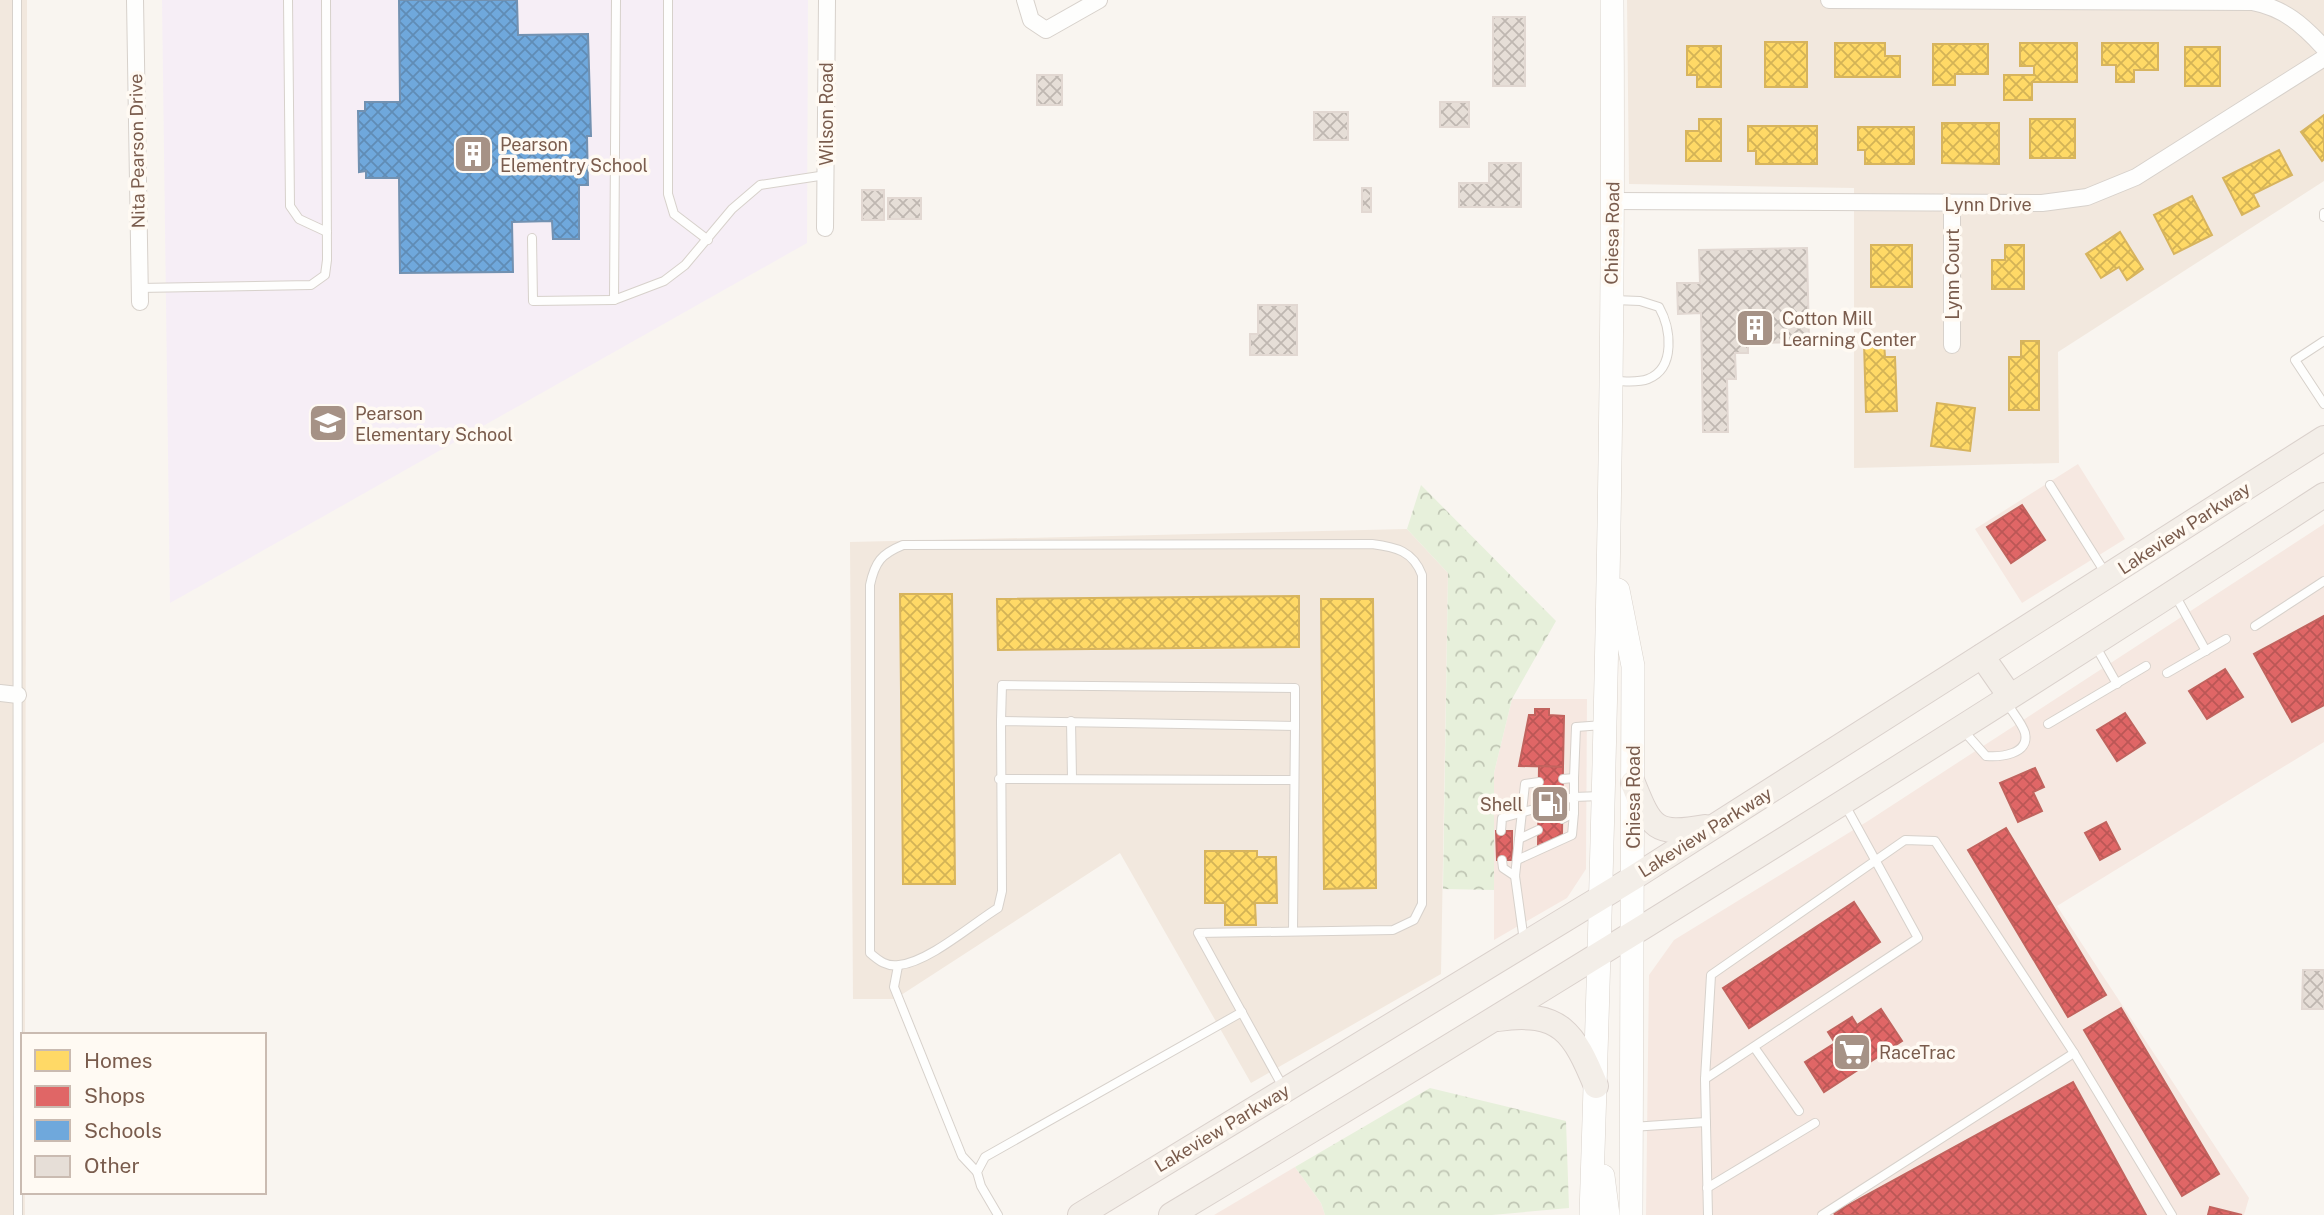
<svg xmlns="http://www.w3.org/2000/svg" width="2324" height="1215" viewBox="0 0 2324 1215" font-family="'Public Sans',sans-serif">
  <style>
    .residential { fill: #f2e8de }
    .commercial { fill: #f6e8e1 }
    .education { fill: #f6eef6 }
    .forest { fill: url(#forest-crowns) }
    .homes { fill: url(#homes-cross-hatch); stroke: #d7b45e; stroke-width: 2 }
    .shops { fill: url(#shops-cross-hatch); stroke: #c1635e; stroke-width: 2 }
    .schools { fill: url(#schools-cross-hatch); stroke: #7291b1; stroke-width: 2 }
    .building { fill: url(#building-cross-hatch); stroke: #e2d8d2; stroke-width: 2 }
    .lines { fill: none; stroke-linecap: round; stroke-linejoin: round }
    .lane-casing { stroke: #d7d1cb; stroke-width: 10 }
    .street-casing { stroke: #d7d1cb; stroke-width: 18 }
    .secondary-casing { stroke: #d9d2cb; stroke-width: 24 }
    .primary-casing { stroke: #dad1cc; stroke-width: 26 }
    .lane { stroke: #fefefd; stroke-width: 8 }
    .street { stroke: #fefefd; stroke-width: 16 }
    .secondary { stroke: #fefefd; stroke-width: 23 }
    .primary { stroke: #f3eee8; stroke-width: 24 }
    .labels { text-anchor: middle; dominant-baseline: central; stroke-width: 7; stroke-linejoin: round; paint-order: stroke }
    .street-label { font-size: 18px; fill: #7a5c4d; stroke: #fffaf3 }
    .poi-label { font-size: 18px; fill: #7a5c4d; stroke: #fffaf3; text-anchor: start }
  </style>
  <defs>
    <pattern id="forest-crowns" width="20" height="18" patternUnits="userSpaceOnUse" patternTransform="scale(1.75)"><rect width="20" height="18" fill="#e7f0db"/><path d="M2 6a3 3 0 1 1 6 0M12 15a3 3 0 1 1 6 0" fill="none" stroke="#c0c6b4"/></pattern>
    <pattern id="homes-cross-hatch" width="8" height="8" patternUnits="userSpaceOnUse" patternTransform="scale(1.75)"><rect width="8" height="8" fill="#ffd966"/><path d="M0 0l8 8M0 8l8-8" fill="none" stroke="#d3b356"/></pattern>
    <pattern id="shops-cross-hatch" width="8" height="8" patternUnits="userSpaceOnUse" patternTransform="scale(1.75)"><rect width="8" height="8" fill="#e06666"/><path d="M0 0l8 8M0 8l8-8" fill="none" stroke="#bb5756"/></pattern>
    <pattern id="schools-cross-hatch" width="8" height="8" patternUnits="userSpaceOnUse" patternTransform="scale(1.75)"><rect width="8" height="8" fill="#6fa8dc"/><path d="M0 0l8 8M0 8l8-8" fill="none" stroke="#608cb5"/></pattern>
    <pattern id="building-cross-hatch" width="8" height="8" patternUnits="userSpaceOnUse" patternTransform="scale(1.75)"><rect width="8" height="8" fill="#e6ded7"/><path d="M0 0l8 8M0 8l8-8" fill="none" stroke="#bfb7b1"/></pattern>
  </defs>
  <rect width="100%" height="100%" fill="#f9f5f0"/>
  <g class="residential">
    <polygon points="0,0 27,0 25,1035 23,1035 25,1215 0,1215"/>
    <polygon points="1627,0 2324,0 2324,181 2058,352 2059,463 1854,468 1854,188 1629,184"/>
    <polygon points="1407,529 1448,573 1441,974 1251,1083 1120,853 895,999 853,999 850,542"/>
  </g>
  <g class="commercial">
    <polygon points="2078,464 2125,539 2022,603 1975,529"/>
    <polygon points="2324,524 2324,742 2057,906 2249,1198 2244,1215 1646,1215 1649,975 1674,940 1868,821"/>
    <polygon points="1512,699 1587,699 1586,869 1567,898 1494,940 1494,773"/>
    <polygon points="1295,1167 1321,1203 1325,1215 1214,1215"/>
  </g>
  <polygon class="education" points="162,0 808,0 807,243 170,603"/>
  <g class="forest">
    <polygon points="1421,485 1556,621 1512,699 1494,773 1494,890 1443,889 1448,573 1407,529"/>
    <polygon points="1430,1088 1566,1121 1569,1208 1492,1215 1325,1215 1321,1203 1295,1167"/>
  </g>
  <g class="homes">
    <rect x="1765" y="42" width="42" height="45"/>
    <polygon points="1835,43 1885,43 1885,56 1900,56 1900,77 1835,77"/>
    <polygon points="2020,43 2077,43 2077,82 2032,82 2032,100 2004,100 2004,75 2034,75 2034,66 2020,66"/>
    <polygon points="2102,43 2158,43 2158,70 2134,70 2134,82 2116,82 2116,65 2102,65"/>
    <polygon points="1933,44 1988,44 1988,74 1955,74 1955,85 1933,85"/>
    <polygon points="1687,46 1721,46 1721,87 1697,87 1697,75 1687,75"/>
    <rect x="2185" y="47" width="35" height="39"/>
    <polygon points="2324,115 2324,159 2322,161 2301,132"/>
    <polygon points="1699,119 1721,119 1721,161 1686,161 1686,131 1699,131"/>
    <rect x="2030" y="119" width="45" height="39"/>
    <polygon points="1942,123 1999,123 1999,164 1942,163"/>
    <polygon points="1748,126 1817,126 1817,164 1756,164 1756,151 1748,151"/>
    <polygon points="1858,127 1914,127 1914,164 1865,164 1865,150 1858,150"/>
    <polygon points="2279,150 2292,175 2253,194 2259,206 2242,215 2223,178"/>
    <polygon points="2192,196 2212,235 2174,254 2154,215"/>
    <polygon points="2120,232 2143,269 2127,280 2119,267 2101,278 2086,254"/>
    <rect x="1871" y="245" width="41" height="42"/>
    <polygon points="2005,245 2024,245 2024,289 1992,289 1992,260 2005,260"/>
    <polygon points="2021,341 2039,341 2039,410 2009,410 2009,357 2021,357"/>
    <polygon points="1864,342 1884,342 1885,357 1895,357 1897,411 1866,412"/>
    <polygon points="1937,403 1975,408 1970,451 1931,446"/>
    <polygon points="900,594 952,594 955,884 903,884"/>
    <polygon points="1299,596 1299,647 998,650 997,599"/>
    <polygon points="1321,599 1373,599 1376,888 1324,889"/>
    <polygon points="1205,851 1257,851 1257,857 1276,857 1277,903 1255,903 1256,925 1225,925 1225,903 1205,903"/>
  </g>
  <g class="shops">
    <polygon points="2022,505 2045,540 2011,563 1987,527"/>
    <polygon points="2324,616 2324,705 2292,722 2254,654"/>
    <polygon points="2225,669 2243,697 2207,719 2189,691"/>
    <polygon points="1535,709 1549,709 1549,715 1564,716 1563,767 1519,766 1529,715 1535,715"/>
    <polygon points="2125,713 2145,743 2117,761 2097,730"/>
    <polygon points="1539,766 1563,767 1562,834 1538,847"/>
    <polygon points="2035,768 2044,787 2033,792 2042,811 2018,822 2000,783"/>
    <polygon points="2106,822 2120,849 2100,860 2085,833"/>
    <polygon points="2006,828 2106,995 2068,1017 1968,850"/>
    <polygon points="1496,831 1512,831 1512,860 1497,860"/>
    <polygon points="1854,902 1880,942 1749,1028 1723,988"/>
    <polygon points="2121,1008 2219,1174 2182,1196 2084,1030"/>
    <polygon points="1881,1009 1902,1041 1824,1092 1805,1062 1835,1043 1828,1032 1852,1017 1857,1025"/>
    <polygon points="2073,1082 2146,1215 1835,1215 1834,1213"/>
    <polygon points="2210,1207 2242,1215 2208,1215"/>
  </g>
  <polygon class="schools" points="399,0 517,0 518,35 588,34 591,136 587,136 588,185 579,185 579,239 553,239 552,221 512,222 513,272 400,273 399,178 366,178 366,171 359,172 358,111 365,111 365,102 400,102"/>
  <g class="building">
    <rect x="1493" y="17" width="32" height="69"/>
    <rect x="1037" y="75" width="25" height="30"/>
    <rect x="1440" y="102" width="29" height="25"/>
    <rect x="1314" y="112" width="34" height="28"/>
    <polygon points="1489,163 1521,163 1521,207 1459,207 1459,183 1489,183"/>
    <rect x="1362" y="188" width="9" height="24"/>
    <rect x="862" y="190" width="22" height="30"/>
    <rect x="888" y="198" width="33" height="21"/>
    <polygon points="1807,248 1809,342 1748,343 1748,353 1735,353 1736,379 1727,379 1728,432 1703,432 1701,313 1678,314 1677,283 1700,283 1699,250"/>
    <polygon points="1258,305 1297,305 1297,355 1250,355 1250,334 1258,334"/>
    <polygon points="2303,970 2324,970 2324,1009 2302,1009"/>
  </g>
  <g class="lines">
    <g class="lane-casing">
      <g id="lane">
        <polyline points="17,0 18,1215"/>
        <polyline points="288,0 290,206 299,219 327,232"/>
        <polyline points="616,0 614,300 664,281 685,265 732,209 760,185 826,175"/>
        <polyline points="668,0 668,194 674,214 708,240"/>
        <polyline points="2324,213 2324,217"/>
        <polyline points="532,238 533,301 614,300"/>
        <polyline points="139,288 311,285 325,275 327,260 326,0"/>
        <path d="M1614,300L1640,301L1659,307C1671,328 1676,368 1648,379C1638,383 1625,381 1615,381"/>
        <polyline points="2324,341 2295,360 2324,404"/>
        <polyline points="2050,485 2106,574"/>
        <polyline points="2175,595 2206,651"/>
        <polyline points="2255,626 2324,581"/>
        <polyline points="2095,645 2117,684"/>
        <polyline points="2167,673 2226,639"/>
        <polyline points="1001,721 1002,685 1295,688 1295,726"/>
        <polyline points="1071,721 1072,778"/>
        <polyline points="2048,724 2146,666"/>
        <path d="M1962,729L1986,756C1999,757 2030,755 2025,733C2022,723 2012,712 2007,703"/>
        <polyline points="1574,778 1576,727 1603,725"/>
        <polyline points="999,779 1294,780"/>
        <polyline points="1562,800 1574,797 1574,778 1563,779"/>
        <polyline points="1562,819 1574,813 1574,797 1601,796"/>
        <polyline points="1501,831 1502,818 1538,808"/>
        <polyline points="1519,839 1538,830"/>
        <polyline points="1502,860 1503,868 1515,876"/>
        <polyline points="1517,860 1572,835 1574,813"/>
        <polyline points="1524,941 1515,876 1525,784 1539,782"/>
        <polyline points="898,966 894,987 962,1156 977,1172"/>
        <polyline points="1754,1047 1799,1111"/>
        <polyline points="1705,1079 1711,975 1905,840 1935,841 2074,1053"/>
        <path d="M1283,1087L1198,933L1393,930L1414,920L1422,904V575C1413,551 1396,547 1372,544L903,545C881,554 875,562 870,585V953C879,961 887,967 899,965C929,962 972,924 998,908L1002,891L1001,721L1295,726L1293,931"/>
        <polyline points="1632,1127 1706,1122"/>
        <polyline points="1707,1188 1815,1123"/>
        <polyline points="998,1215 981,1186 977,1172 985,1157 1242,1012"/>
        <polyline points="1708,1215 1705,1079 1918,938 1845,805"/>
        <polyline points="1822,1215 2074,1053 2172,1215"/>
      </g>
    </g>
    <g class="street-casing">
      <g id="street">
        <polyline points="135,0 140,302"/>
        <polyline points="1025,0 1031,20 1046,30 1099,0"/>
        <path d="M1829,0L2252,2C2284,8 2303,25 2324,48"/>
        <polyline points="1614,201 2042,203 2087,197 2136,177 2324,58"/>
        <polyline points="825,228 827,0"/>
        <polyline points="1952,345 1952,204"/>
        <polyline points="0,693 18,695"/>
      </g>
    </g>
    <g class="secondary-casing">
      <g id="secondary">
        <polyline points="1618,590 1633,666 1631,1215"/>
        <polyline points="1603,1176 1608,1215"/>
        <path d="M1591,1215C1604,810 1615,405 1612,0"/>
      </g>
    </g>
    <g class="primary-casing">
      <g id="primary">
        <polyline points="1982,656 2009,695"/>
        <path d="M1633,783C1651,828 1655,836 1705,827"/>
        <path d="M1498,1019C1561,1010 1574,1033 1596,1086"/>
        <polyline points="1080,1215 1633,878 2324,438"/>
        <path d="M1171,1215C1559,982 1944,742 2324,495"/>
      </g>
    </g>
    <use href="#lane" class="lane"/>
    <use href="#street" class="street"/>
    <use href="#secondary" class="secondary"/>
    <use href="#primary" class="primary"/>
  </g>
  <defs>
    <g id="building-square" transform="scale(2.0125)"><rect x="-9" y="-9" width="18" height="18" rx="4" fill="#a69286" stroke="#fffaf3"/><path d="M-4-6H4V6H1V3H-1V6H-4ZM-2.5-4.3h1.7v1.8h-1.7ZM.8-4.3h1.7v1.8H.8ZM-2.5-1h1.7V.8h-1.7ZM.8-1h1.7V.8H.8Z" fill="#fff"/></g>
    <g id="school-square" transform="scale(2.0125)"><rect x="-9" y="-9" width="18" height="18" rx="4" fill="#a69286" stroke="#fffaf3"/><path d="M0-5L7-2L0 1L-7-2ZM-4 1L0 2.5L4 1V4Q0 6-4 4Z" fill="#fff"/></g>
    <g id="fuel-square" transform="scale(2.0125)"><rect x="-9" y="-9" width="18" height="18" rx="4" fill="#a69286" stroke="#fffaf3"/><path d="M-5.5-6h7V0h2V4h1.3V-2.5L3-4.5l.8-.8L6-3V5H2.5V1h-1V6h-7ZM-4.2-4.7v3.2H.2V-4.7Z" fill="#fff"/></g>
    <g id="supermarket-square" transform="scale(2.0125)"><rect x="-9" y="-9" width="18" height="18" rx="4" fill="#a69286" stroke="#fffaf3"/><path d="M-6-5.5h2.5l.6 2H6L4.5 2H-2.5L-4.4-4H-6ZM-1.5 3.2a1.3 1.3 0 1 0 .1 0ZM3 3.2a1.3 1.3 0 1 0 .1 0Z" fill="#fff"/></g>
  </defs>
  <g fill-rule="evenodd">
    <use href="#building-square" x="473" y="154"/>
    <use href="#building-square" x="1755" y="328"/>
    <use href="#school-square" x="328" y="423"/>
    <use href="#fuel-square" x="1550" y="804"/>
    <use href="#supermarket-square" x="1852" y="1052"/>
  </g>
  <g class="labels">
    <g class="street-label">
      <text transform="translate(826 114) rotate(-90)">Wilson Road</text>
      <text transform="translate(137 151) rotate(-91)">Nita Pearson Drive</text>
      <text x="1988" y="204">Lynn Drive</text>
      <text transform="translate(1612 233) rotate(-89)">Chiesa Road</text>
      <text transform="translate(1952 274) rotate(-90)">Lynn Court</text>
      <text transform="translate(2184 528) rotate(-33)">Lakeview Parkway</text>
      <text transform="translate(1633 797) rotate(-90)">Chiesa Road</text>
      <text transform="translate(1705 832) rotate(-32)">Lakeview Parkway</text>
      <text transform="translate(1222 1128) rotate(-31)">Lakeview Parkway</text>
    </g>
    <g class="poi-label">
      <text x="500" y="144">Pearson<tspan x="500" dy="21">Elementry School</tspan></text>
      <text x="1782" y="318">Cotton Mill<tspan x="1782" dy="21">Learning Center</tspan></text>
      <text x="355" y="413">Pearson<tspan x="355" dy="21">Elementary School</tspan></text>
      <text x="1523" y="804" text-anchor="end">Shell</text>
      <text x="1879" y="1052">RaceTrac</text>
    </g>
  </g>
  <rect x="21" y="1033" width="245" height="161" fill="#fffaf3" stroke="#cabbb1" stroke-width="2"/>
  <rect x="35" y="1050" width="35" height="21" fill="#ffd966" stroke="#cabbb1" stroke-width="2"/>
  <text x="84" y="1068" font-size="21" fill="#7a5c4d">Homes</text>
  <rect x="35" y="1086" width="35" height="21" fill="#e06666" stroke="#cabbb1" stroke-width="2"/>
  <text x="84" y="1103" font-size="21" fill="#7a5c4d">Shops</text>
  <rect x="35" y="1120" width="35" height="21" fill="#6fa8dc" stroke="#cabbb1" stroke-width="2"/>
  <text x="84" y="1138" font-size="21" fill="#7a5c4d">Schools</text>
  <rect x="35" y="1156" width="35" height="21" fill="#e6ded7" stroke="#cabbb1" stroke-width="2"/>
  <text x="84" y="1173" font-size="21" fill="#7a5c4d">Other</text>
</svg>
